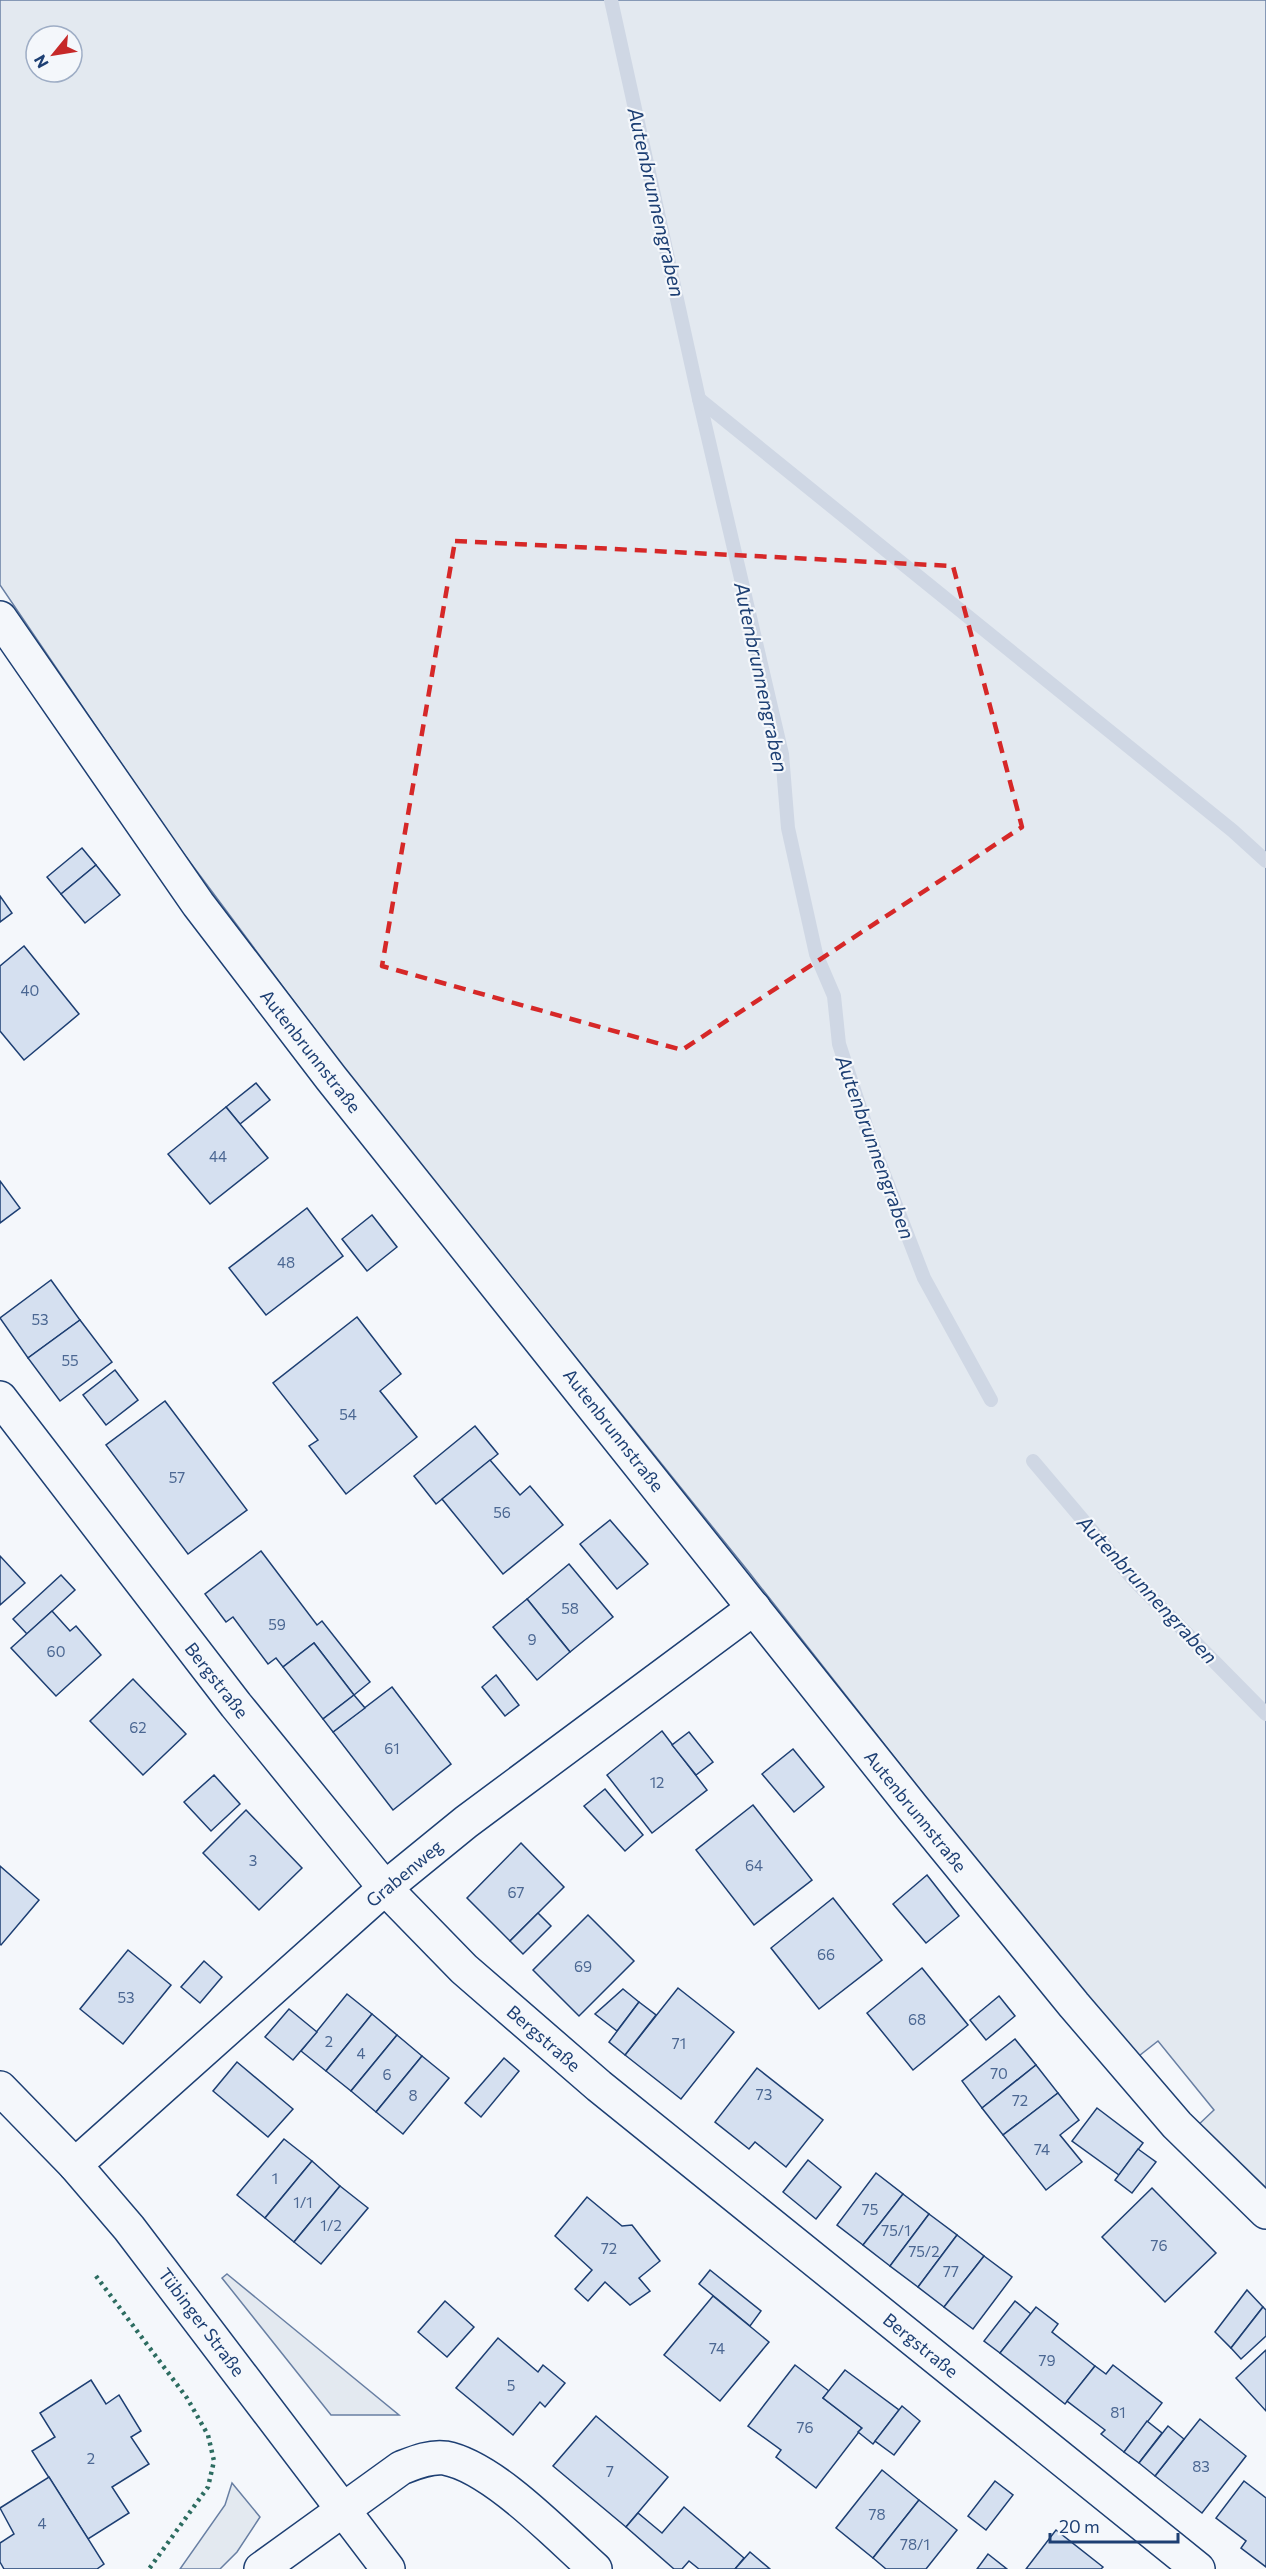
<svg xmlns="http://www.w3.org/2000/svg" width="1266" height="2569" viewBox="0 0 1266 2569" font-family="Commissioner,sans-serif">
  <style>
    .green { fill: #e3e9f0; stroke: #687fa3; stroke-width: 1.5; fill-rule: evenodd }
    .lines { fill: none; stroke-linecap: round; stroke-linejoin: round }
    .stream { stroke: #cfd7e4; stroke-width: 14 }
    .building { fill: #d5e0f0; stroke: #1d3f73; stroke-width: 1.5 }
    .minor-casing { stroke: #1d3f73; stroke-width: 36 }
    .major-casing { stroke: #1d3f73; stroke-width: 36 }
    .minor { stroke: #f4f7fb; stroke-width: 33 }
    .major { stroke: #f4f7fb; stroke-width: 33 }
    .hedge { stroke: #2c6c60; stroke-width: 4.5; stroke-dasharray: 3 4.5; stroke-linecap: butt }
    .marked { fill: none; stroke: #d62828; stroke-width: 4.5; stroke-dasharray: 12 8; stroke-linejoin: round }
    .labels { text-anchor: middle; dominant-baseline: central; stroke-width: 4.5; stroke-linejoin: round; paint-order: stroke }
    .number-label { font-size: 15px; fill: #4b6792 }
    .street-label { font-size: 18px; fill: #1d3f73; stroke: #f4f7fb }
    .water-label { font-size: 20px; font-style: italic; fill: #1d3f73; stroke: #f4f7fb }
  </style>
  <rect width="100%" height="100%" fill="#f4f7fb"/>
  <g class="green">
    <path d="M0,0H1266V2201L1195,2128L1214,2110L1158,2041L1135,2059L1091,2007L748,1571L354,1082L169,834L0,585ZM36,36H72V72H36Z"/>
    <polygon points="227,2274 399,2415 331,2415 222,2278"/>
    <polygon points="232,2483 260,2517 237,2552 220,2569 180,2569 225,2505"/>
  </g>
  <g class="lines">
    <g class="stream">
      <polyline points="611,0 699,399 782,754 788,828 816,954 834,996 839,1044 870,1138 924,1278 991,1400"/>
      <polyline points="699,399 1233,831 1266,861"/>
      <polyline points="1033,1461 1132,1578 1266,1714"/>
    </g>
  </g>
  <g class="building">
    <polygon points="82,848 96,865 61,894 47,877"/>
    <polygon points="96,865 120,895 85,923 61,894"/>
    <polygon points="0,896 12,913 0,922"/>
    <polygon points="24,946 79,1014 24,1060 0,1031 0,966"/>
    <polygon points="256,1083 270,1100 240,1124 226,1107"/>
    <polygon points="226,1107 268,1158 210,1204 168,1154"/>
    <polygon points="0,1181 20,1208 0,1223"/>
    <polygon points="307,1208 343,1256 266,1315 229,1268"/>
    <polygon points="372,1215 397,1247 367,1271 342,1239"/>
    <polygon points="51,1280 80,1320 28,1358 0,1318"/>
    <polygon points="357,1317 401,1374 380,1391 417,1437 346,1494 309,1446 318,1440 273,1383"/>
    <polygon points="80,1320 112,1362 60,1401 28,1358"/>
    <polygon points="115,1370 138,1400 106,1425 83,1395"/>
    <polygon points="165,1401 247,1510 188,1554 106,1445"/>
    <polygon points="475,1426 498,1454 436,1504 414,1476"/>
    <polygon points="490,1460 520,1495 530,1486 563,1525 503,1574 442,1499"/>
    <polygon points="610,1520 648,1564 617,1589 580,1544"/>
    <polygon points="261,1551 317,1625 322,1621 370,1682 354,1695 314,1643 283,1667 276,1658 268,1664 233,1617 226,1622 205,1594"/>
    <polygon points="0,1556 25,1583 0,1605"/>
    <polygon points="569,1564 613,1617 570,1652 527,1599"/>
    <polygon points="61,1575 75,1590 27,1634 13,1619"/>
    <polygon points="527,1599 570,1652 537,1680 493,1627"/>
    <polygon points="52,1611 70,1631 76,1626 101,1655 56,1696 11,1648"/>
    <polygon points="314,1643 354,1695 323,1719 283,1667"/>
    <polygon points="496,1675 519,1705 505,1716 482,1687"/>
    <polygon points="133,1679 186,1734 143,1775 90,1721"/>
    <polygon points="392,1687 451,1764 393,1810 333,1732"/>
    <polygon points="354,1695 365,1708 333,1732 323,1719"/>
    <polygon points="662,1731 707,1790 652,1833 607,1775"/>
    <polygon points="689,1732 713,1762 696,1775 672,1745"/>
    <polygon points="793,1749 824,1787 794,1812 762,1774"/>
    <polygon points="214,1775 240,1804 211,1831 184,1802"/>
    <polygon points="605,1789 643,1835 625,1851 584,1806"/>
    <polygon points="753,1805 812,1880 754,1925 696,1850"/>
    <polygon points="246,1810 302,1868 259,1910 203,1853"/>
    <polygon points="521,1843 564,1887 510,1941 467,1898"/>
    <polygon points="0,1866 39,1900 1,1945 0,1944"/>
    <polygon points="927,1875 959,1916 926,1943 893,1904"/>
    <polygon points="833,1898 882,1960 819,2009 771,1948"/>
    <polygon points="538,1913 551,1926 523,1954 510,1941"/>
    <polygon points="588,1915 634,1961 579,2016 533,1970"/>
    <polygon points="128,1950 171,1985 123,2044 80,2009"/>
    <polygon points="204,1961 222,1977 200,2003 181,1987"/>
    <polygon points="922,1968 968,2025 913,2070 867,2013"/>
    <polygon points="678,1988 734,2032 681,2099 625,2055"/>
    <polygon points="623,1989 639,2002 617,2031 595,2014"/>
    <polygon points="347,1994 372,2014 326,2071 301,2051"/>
    <polygon points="999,1996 1015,2016 986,2040 970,2020"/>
    <polygon points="639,2002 656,2015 625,2055 609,2042"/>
    <polygon points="289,2009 317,2032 293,2060 265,2037"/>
    <polygon points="372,2014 397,2035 351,2091 326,2071"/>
    <polygon points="397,2035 422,2056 376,2112 351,2091"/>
    <polygon points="1015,2039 1036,2065 982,2108 962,2081"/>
    <polygon points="422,2056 449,2078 403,2134 376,2112"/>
    <polygon points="504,2058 519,2071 481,2117 465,2103"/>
    <polygon points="237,2062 293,2109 268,2137 213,2091"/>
    <polygon points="1036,2065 1058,2093 1003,2135 982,2108"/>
    <polygon points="757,2068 823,2120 786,2167 755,2142 749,2149 715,2122"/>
    <polygon points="1058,2093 1079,2120 1060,2135 1082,2162 1046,2190 1003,2135"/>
    <polygon points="1097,2108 1143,2143 1119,2175 1072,2141"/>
    <polygon points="284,2139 312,2161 265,2218 237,2195"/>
    <polygon points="1138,2149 1156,2162 1132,2193 1115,2180"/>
    <polygon points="808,2160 841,2187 816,2219 783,2192"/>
    <polygon points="312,2161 340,2186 294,2242 265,2218"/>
    <polygon points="876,2173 903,2194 863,2245 837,2225"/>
    <polygon points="340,2186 368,2208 321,2264 294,2242"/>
    <polygon points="1152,2188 1216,2253 1165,2302 1102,2237"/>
    <polygon points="903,2194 929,2214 890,2266 863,2245"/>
    <polygon points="587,2197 622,2226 632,2225 660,2261 639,2278 650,2291 630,2305 605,2282 588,2301 575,2289 592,2270 555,2236"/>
    <polygon points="929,2214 957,2235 918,2287 890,2266"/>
    <polygon points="957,2235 984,2256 944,2307 918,2287"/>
    <polygon points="984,2256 1012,2277 973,2329 944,2307"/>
    <polygon points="710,2270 761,2311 750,2326 699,2284"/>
    <polygon points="1247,2290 1263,2307 1231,2348 1215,2332"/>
    <polygon points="713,2296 769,2342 720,2401 664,2355"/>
    <polygon points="445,2301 474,2327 447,2357 418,2332"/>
    <polygon points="1015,2301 1031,2314 1000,2353 984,2341"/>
    <polygon points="1036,2307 1058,2324 1052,2332 1095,2366 1065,2404 1000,2353"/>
    <polygon points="1263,2307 1266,2310 1266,2336 1241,2359 1231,2348"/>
    <polygon points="498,2338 538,2372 543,2365 565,2383 545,2407 540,2402 513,2435 456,2388"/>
    <polygon points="1266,2350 1266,2411 1236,2378"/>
    <polygon points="795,2365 829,2391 823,2398 862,2428 816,2488 776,2457 781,2450 748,2426"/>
    <polygon points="1113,2365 1162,2403 1124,2452 1101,2434 1105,2430 1067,2401 1095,2366 1106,2374"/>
    <polygon points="845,2370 899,2410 873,2444 858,2432 862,2428 823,2398"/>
    <polygon points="91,2380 106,2404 119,2395 141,2431 131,2437 149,2464 112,2487 129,2513 88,2539 32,2451 55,2437 40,2413"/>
    <polygon points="902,2406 920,2421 894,2455 875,2441"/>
    <polygon points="596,2416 668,2477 626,2527 553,2466"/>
    <polygon points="1200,2419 1246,2456 1202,2513 1155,2476"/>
    <polygon points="1147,2421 1162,2433 1139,2463 1124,2452"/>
    <polygon points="1168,2426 1184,2439 1155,2476 1139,2463"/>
    <polygon points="882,2470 919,2500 873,2558 836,2528"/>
    <polygon points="49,2477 104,2564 97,2569 4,2569 0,2562 0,2543 14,2534 0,2508"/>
    <polygon points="995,2481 1013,2495 986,2530 968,2516"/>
    <polygon points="1244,2481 1266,2498 1266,2567 1241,2548 1246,2541 1216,2518"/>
    <polygon points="919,2500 957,2530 926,2569 886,2569 873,2558"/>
    <polygon points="684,2507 744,2558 735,2569 699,2569 689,2561 682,2569 674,2569 626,2527 638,2513 662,2533"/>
    <polygon points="1056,2530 1103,2567 1101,2569 1026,2569"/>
    <polygon points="750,2552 770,2569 735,2569"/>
    <polygon points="988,2554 1007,2569 977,2569"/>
  </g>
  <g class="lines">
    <g class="minor-casing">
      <g id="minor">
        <polyline points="0,618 198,904 331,1078 913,1808 1074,2005 1177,2125 1266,2212"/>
        <polyline points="0,1398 236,1705 385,1888 464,1969 599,2086 1198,2569"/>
        <polyline points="75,2165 385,1888 466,1822 754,1608"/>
        <path d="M261,2569L401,2468C414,2463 430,2456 445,2458C493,2467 558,2536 595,2569"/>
      </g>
    </g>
    <g class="major-casing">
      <polyline id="major" points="0,2088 75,2165 129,2228 388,2569"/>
    </g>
    <use href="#minor" class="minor"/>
    <use href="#major" class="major"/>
    <polyline class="hedge" points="96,2276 187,2398 208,2435 214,2461 208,2487 149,2569"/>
  </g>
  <path class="marked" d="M455,541L953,566L1022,827L682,1050L382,966Z"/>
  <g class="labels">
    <g class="number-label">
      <text x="30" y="990">40</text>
      <text x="218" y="1156">44</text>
      <text x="286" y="1262">48</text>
      <text x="40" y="1319">53</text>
      <text x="70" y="1360">55</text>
      <text x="348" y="1414">54</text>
      <text x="177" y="1477">57</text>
      <text x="502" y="1512">56</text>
      <text x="570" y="1608">58</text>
      <text x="277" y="1624">59</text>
      <text x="532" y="1639">9</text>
      <text x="56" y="1651">60</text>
      <text x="138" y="1727">62</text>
      <text x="392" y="1748">61</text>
      <text x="657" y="1782">12</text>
      <text x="253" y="1860">3</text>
      <text x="754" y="1865">64</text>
      <text x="516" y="1892">67</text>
      <text x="826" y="1954">66</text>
      <text x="583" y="1966">69</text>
      <text x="126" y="1997">53</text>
      <text x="917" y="2019">68</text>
      <text x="329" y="2041">2</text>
      <text x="679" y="2043">71</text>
      <text x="361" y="2053">4</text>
      <text x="999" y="2073">70</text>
      <text x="387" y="2074">6</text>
      <text x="764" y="2094">73</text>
      <text x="413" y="2095">8</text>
      <text x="1020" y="2100">72</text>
      <text x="1042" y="2149">74</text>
      <text x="275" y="2178">1</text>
      <text x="303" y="2202">1/1</text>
      <text x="870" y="2209">75</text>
      <text x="331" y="2225">1/2</text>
      <text x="896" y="2230">75/1</text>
      <text x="1159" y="2245">76</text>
      <text x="609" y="2248">72</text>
      <text x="924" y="2251">75/2</text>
      <text x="951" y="2271">77</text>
      <text x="717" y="2348">74</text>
      <text x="1047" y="2360">79</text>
      <text x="511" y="2385">5</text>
      <text x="1118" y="2412">81</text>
      <text x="805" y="2427">76</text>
      <text x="91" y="2458">2</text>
      <text x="1201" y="2466">83</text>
      <text x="610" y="2471">7</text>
      <text x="877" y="2514">78</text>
      <text x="42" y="2523">4</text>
      <text x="915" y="2544">78/1</text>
    </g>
    <g class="street-label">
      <text transform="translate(311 1051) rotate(52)">Autenbrunnstraße</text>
      <text transform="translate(614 1430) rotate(52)">Autenbrunnstraße</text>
      <text transform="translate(217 1680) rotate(52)">Bergstraße</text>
      <text transform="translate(916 1811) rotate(51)">Autenbrunnstraße</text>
      <text transform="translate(404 1873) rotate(-40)">Grabenweg</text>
      <text transform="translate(544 2038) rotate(41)">Bergstraße</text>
      <text transform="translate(202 2322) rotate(53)">Tübinger Straße</text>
      <text transform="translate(921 2345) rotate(39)">Bergstraße</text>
    </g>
    <g class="water-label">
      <text transform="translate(657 202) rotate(77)">Autenbrunnengraben</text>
      <text transform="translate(762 677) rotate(78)">Autenbrunnengraben</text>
      <text transform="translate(876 1147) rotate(70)">Autenbrunnengraben</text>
      <text transform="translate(1148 1589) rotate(47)">Autenbrunnengraben</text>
    </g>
  </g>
  <g transform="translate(54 54) rotate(240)"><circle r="28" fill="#f4f7fb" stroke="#9eadc5" stroke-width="1.5"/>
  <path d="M0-4.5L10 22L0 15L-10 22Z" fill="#c62828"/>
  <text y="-9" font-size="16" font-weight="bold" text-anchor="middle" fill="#1d3f73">N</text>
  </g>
  <path d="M1050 2533v9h128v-9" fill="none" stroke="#1d3f73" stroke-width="3"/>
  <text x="1059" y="2533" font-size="18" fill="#1d3f73" stroke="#f4f7fb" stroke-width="4.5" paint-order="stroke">20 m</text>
</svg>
